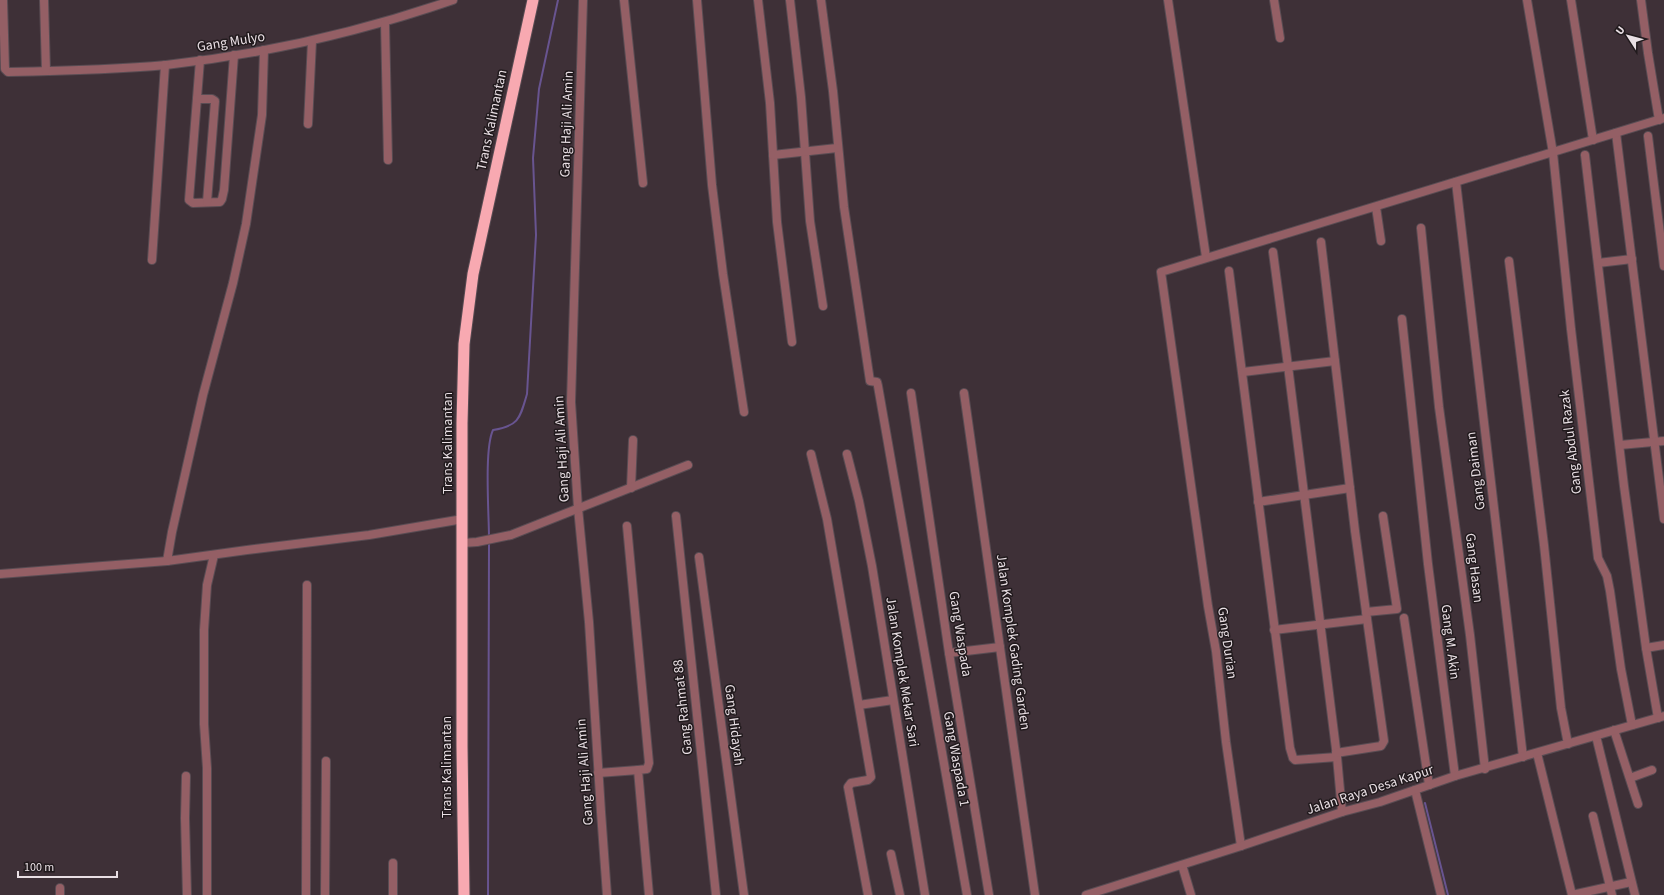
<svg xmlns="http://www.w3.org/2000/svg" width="1664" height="895" viewBox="0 0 1664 895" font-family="'Source Sans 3',sans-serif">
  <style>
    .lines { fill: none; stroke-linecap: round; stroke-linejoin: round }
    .stream { stroke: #685490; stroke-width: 2 }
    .minor-casing { stroke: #594c53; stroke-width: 10 }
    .highway-casing { stroke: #594c53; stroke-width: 13 }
    .minor { stroke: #945f65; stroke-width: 8 }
    .highway { stroke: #f8a9b1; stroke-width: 11 }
    .labels { text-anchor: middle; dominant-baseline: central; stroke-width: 3; stroke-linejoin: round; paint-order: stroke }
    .street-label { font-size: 14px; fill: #e9dfe4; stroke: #211a1d }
  </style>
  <rect width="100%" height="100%" fill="#3e3037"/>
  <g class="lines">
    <g class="stream">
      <path d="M489,538C489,514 484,449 493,430C519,426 520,418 527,394L536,235L533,158L539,89L558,0"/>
      <polyline points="1425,803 1448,895"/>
      <polyline points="488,895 489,543"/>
    </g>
    <g class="minor-casing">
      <g id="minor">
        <path d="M3,0L5,69L8,72C61,71 113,70 166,65C264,54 360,32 453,0"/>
        <polyline points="44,0 46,71"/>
        <polyline points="583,0 571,402 578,508 589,622 601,812 607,895"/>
        <polyline points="624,0 643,183"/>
        <polyline points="697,0 712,185 723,274 744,412"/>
        <polyline points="758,0 770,103 777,222 792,342"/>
        <polyline points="790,0 801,97 810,221 823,306"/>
        <polyline points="821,0 833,91 844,207 870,381 877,382 878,386 967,895"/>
        <polyline points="1168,0 1206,257"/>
        <polyline points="1274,0 1280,38"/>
        <polyline points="1527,0 1553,153 1571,329 1598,558 1607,576 1610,591 1621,669 1632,725"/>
        <polyline points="1571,0 1593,140"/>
        <polyline points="1641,0 1648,53 1659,120"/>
        <polyline points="385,23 388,160"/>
        <polyline points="264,50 262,115 246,224 233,283 203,395 172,532 167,561 247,550 369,535 463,519"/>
        <polyline points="200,60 189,200 193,203 220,202 222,199 224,190 234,55"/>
        <polyline points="197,99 212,99 215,101 207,202"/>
        <polyline points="308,124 312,41"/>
        <polyline points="1616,133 1664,519"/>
        <polyline points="1648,136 1664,266"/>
        <polyline points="773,155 837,148"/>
        <polyline points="1585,155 1624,486 1646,648 1658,718"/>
        <polyline points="1456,182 1523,757"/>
        <polyline points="1376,207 1381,241"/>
        <polyline points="1421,228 1439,407 1470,635 1485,769"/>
        <polyline points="1273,252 1288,366 1337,757 1342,812"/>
        <polyline points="152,260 165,65"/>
        <polyline points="1509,261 1544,545 1561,708 1568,744"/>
        <polyline points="1598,263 1632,259"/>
        <polyline points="1229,271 1290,748 1293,758 1295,760 1337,757"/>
        <polyline points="1402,319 1428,564 1455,776"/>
        <polyline points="1243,372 1335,361"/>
        <polyline points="911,393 949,653 989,895"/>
        <polyline points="964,393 1035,895"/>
        <polyline points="1620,445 1664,441"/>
        <polyline points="811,454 827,519 871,777 868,780 851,783 848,787 868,895"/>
        <polyline points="847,454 859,501 872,566 925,895"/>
        <polyline points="631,488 633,440"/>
        <polyline points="1258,502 1350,488"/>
        <polyline points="676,516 716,895"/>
        <polyline points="627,526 649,763 647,769 638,770 649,895"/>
        <polyline points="463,543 477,542 511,535 688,465"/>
        <polyline points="699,557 744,895"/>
        <polyline points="0,574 167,561"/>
        <polyline points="1366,612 1397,609 1383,516"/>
        <polyline points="1404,618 1429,785"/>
        <polyline points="1274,630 1367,619 1355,531 1321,242"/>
        <polyline points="1646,648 1664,645"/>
        <polyline points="949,653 1000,647"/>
        <polyline points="859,705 893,700"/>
        <polyline points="1614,730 1638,804"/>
        <polyline points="1596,736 1635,895"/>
        <polyline points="1336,753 1381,746 1384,741 1367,619"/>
        <polyline points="1537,753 1572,895"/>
        <polyline points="598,773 638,770"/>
        <polyline points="186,776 185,818 187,895"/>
        <polyline points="1630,778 1652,770"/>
        <polyline points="1415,790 1441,895"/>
        <polyline points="1593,816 1612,895"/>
        <polyline points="1241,846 1226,742 1216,651 1208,606 1161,272 1664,118"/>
        <polyline points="891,854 900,895"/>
        <polyline points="393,863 393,895"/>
        <polyline points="1182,865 1191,895"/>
        <polyline points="60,895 60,888"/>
        <polyline points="207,895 207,768 204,724 204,630 207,585 214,555"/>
        <polyline points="306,895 307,585"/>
        <polyline points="325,895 326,761"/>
        <polyline points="1086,895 1241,846 1342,812 1380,802 1455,776 1664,716"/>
        <polyline points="1572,895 1631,882"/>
      </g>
    </g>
    <g class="highway-casing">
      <polyline id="highway" points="464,895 462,746 462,423 464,344 473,274 533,0"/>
    </g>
    <use href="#minor" class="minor"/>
    <use href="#highway" class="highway"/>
  </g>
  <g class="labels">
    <g class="street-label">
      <text transform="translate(231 42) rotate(-9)">Gang Mulyo</text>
      <text transform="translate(492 120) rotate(-78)">Trans Kalimantan</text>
      <text transform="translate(567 124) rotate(-88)">Gang Haji Ali Amin</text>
      <text transform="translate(1571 442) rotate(-97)">Gang Abdul Razak</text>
      <text transform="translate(448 443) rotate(-90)">Trans Kalimantan</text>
      <text transform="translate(562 449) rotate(-93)">Gang Haji Ali Amin</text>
      <text transform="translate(1476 471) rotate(-97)">Gang Daiman</text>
      <text transform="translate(1474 568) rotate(83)">Gang Hasan</text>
      <text transform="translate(960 634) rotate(81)">Gang Waspada</text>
      <text transform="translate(1013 642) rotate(82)">Jalan Komplek Gading Garden</text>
      <text transform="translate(1450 642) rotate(83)">Gang M. Akin</text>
      <text transform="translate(1227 643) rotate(82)">Gang Durian</text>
      <text transform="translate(902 672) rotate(81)">Jalan Komplek Mekar Sari</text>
      <text transform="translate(683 707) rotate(-96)">Gang Rahmat 88</text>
      <text transform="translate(734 725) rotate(83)">Gang Hidayah</text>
      <text transform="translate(956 759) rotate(80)">Gang Waspada 1</text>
      <text transform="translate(447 767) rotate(-90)">Trans Kalimantan</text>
      <text transform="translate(585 772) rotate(-94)">Gang Haji Ali Amin</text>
      <text transform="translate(1370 790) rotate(-18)">Jalan Raya Desa Kapur</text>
    </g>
  </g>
  <g transform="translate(1628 36) rotate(306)" stroke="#211a1d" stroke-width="3" paint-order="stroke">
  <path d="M0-3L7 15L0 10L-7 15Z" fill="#e9dfe4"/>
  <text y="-6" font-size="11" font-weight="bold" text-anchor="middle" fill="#e9dfe4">U</text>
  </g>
  <path d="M18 871v6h99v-6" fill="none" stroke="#e9dfe4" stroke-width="2"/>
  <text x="24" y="871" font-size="12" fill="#e9dfe4" stroke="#211a1d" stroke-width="3" paint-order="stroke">100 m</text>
</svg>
